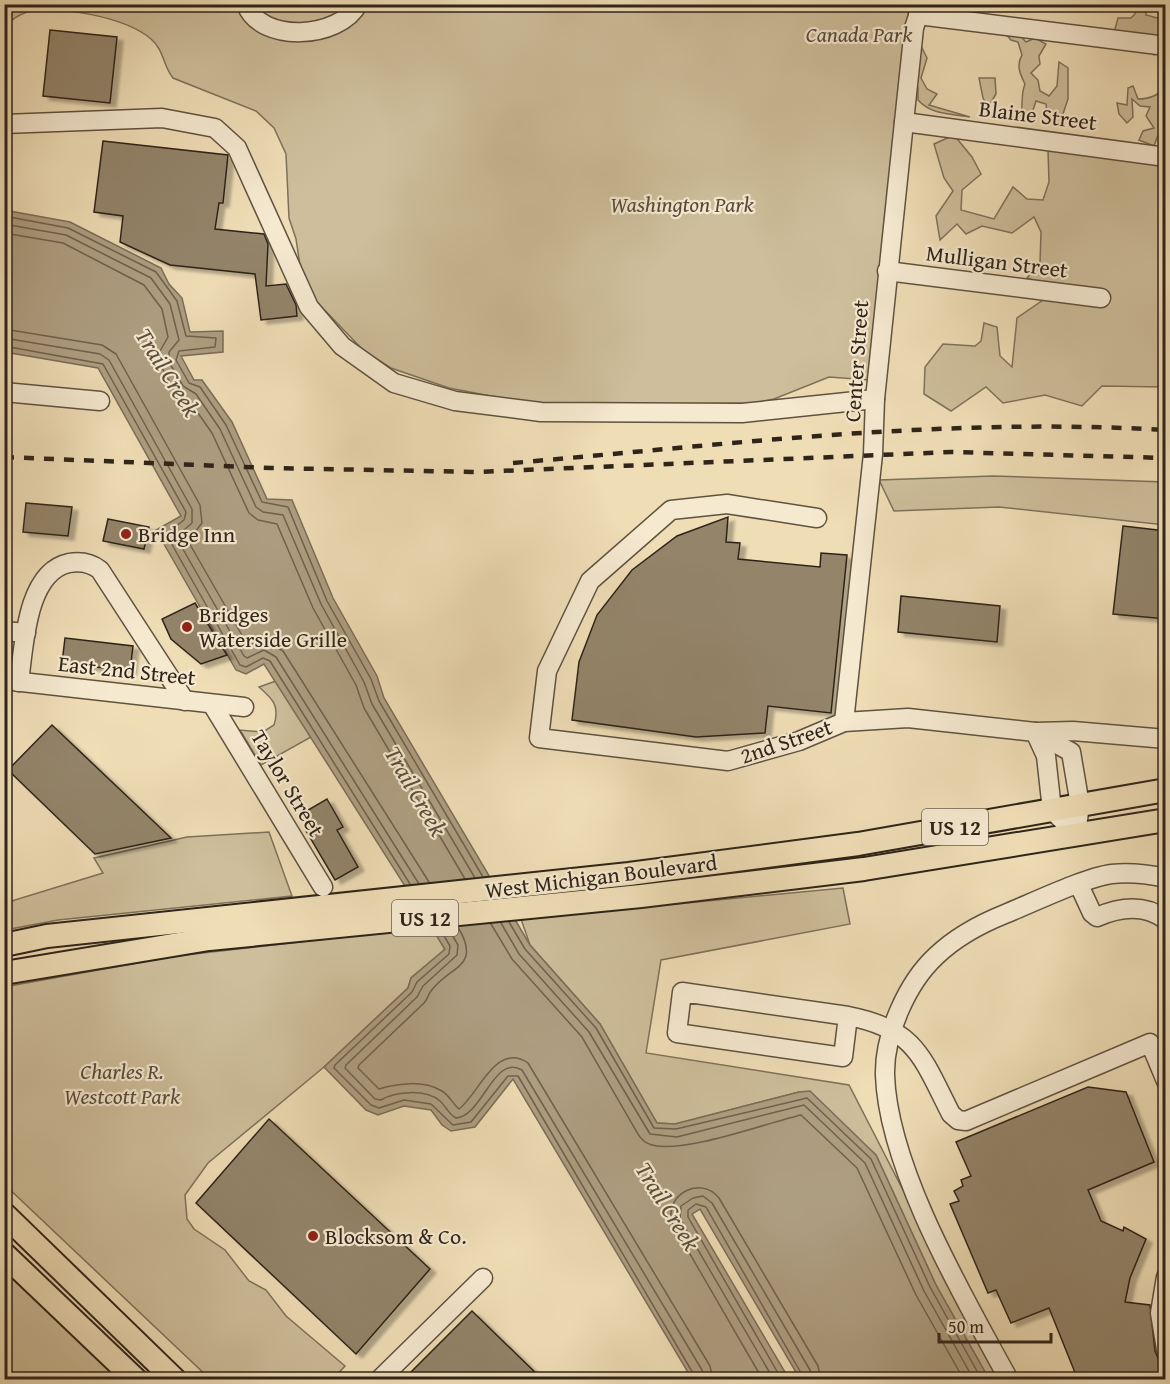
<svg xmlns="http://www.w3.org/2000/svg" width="1170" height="1384" viewBox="0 0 1170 1384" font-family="'Gentium Book Plus',serif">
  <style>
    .green { fill: #cebe9b; stroke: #7e715a; stroke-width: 1.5 }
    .water { fill: #ae9e81; stroke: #7b6d57; stroke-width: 1.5 }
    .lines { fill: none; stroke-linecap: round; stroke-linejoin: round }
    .shore { stroke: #6e614d; stroke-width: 1.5 }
    .building { fill: #93846b; stroke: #2f2419; stroke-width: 1.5; filter: url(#shadow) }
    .minor-casing { stroke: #5f5240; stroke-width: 21 }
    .major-casing { stroke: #2f2419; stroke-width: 26 }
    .minor { stroke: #f5e9d0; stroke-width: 18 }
    .major { stroke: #efddb6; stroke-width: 22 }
    .rail { stroke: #2f2419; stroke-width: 4.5; stroke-dasharray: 10 10; stroke-linecap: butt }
    .poi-dot { fill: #8f2418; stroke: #f5e9d0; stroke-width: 2 }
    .labels { text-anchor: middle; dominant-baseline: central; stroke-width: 4.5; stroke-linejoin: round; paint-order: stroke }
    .shield { fill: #f5e9d0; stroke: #6a5f50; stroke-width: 1.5 }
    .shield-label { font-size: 21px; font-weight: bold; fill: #2f2419 }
    .park-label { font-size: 22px; font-style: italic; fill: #574a3a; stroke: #f5e9d0 }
    .street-label { font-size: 22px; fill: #2f2419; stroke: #f5e9d0 }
    .poi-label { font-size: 22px; fill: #2f2419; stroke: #f5e9d0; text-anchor: start }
    .water-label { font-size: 24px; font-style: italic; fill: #5b4f3d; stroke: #f5e9d0 }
  </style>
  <defs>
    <filter id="shadow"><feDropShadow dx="6" dy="4" stdDeviation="1.5" flood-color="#0004"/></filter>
  </defs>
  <rect width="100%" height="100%" fill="#efddb6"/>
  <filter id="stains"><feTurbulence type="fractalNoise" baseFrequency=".00333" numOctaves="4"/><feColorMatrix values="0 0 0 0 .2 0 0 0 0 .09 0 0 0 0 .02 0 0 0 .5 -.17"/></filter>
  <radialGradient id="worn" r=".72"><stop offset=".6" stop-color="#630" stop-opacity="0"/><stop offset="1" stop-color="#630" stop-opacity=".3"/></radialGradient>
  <g class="green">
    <path d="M4,5H912L907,21L869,380L829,377L774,399L754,403L557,405L506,399L449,388L391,368L364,351L313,298L301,272L296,239L289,218L286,154L274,128L256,111L173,78C163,66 164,50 151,39C127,18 58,4 27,12C18,15 11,20 5,27Z"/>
    <polygon points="1136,5 1146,5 1146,15 1165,20 1163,51 1154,55 1114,33 1118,18 1131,18 1135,14"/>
    <path d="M1016,31L1026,42L1035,38L1046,44L1039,56L1040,64L1031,73L1038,80L1040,91L1049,96L1057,86L1059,62L1068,68V99L1059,126L1047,113L1046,104L1036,101L1029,122L1020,118C1024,106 1020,96 1025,84C1020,74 1016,65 1022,55L1018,42L1011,40L1005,33Z"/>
    <path d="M922,48L927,58L921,78L927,89L937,94L929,105L970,117C952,114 931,115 918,100V88L914,80L916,49Z"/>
    <polygon points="979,78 995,78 996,94 988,107 983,98"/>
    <path d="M1133,86L1138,99C1150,99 1159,96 1165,86V132L1158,135L1154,146L1139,140L1143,131L1154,128L1146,116L1150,107L1140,106L1132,99L1133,117L1127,123L1119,114L1117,103L1127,105L1128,88Z"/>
    <polygon points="954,135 972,157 981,174 962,190 961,210 994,219 1013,187 1027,199 1043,200 1049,182 1048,150 1165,156 1165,387 1102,386 1082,406 1045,395 1003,403 986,387 951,411 924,394 925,367 943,344 975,346 981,341 984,323 997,327 1000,356 1012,367 1017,318 1043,300 1051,286 1027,278 1040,263 1041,232 1034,217 1012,233 982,226 966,234 957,224 940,240 936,216 953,191 944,178 934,144"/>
    <polygon points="993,476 1165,482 1165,525 999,507 894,511 879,480"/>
    <path d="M276,681L311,737L261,765L240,730L263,732L274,725C280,706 273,699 259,687Z"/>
    <polygon points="269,832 292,896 58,920 5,930 5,903 103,873 94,858 187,837"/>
    <polygon points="843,888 850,924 661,960 646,1053 849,1085 1000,1379 989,1379 936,1285 876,1155 799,1092 675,1124 657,1123 600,1024 530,945 521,919"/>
    <polygon points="432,927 445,950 411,978 408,988 324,1067 208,1163 185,1195 187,1219 194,1229 225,1250 249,1281 266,1290 286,1316 345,1366 333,1379 210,1379 5,1185 4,987 176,956"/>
    <polygon points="4,1272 14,1276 121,1379 5,1379"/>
  </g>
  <polygon class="water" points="4,210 70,222 161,268 169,284 182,298 190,332 223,331 223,352 181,356 194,380 202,380 232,422 267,499 292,500 333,598 377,676 384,698 530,945 600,1024 657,1123 675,1124 799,1092 810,1091 876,1155 936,1285 989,1379 800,1379 700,1209 692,1214 789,1379 692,1379 513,1079 475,1127 451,1131 442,1125 431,1110 404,1106 378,1115 366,1110 324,1067 408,988 411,978 445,949 264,664 246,674 236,670 156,530 181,516 98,368 5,352"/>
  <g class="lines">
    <g class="shore">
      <polyline points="4,216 68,228 156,272 177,301 186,336 216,338 215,347 179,351 176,360 189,383 200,387 226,425 262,502 288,507 327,601 371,679 379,701 483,877"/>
      <polyline points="4,224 66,235 151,278 170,304 179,340 169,352 169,362 183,386 196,394 220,429 256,507 263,512 283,515 321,604 364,682 372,704 475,878"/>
      <polyline points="4,233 63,243 144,285 162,309 168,337 160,351 162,368 176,393 191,403 212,433 249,513 258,520 277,524 313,608 356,685 364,708 465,879"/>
      <polyline points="4,329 102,345 116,354 200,505 202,523 188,541 247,644 268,642 283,651 429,882"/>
      <polyline points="4,338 100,354 109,360 192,509 192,523 176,537 244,656 247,658 264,650 276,657 419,884"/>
      <polyline points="4,346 103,364 186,512 184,520 166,534 240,665 246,667 263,658 270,661 410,884"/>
      <polyline points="509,922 525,949 596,1028 654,1128 676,1129 807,1098 871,1159 930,1287 982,1380"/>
      <polyline points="501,923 519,954 589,1032 650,1134 677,1137 804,1105 865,1163 924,1291 974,1380"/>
      <path d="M491,924L512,959L582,1037L638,1134C641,1139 645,1143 652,1145C684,1154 766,1123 801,1115L857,1168L916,1295L964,1380"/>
      <path d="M458,927C482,968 450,965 431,991C428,995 427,1000 424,1003L359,1065L358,1068L379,1089C398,1083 423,1080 442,1091C449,1095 453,1104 459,1109C479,1094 496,1041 528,1063L710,1366L713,1380"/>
      <path d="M448,928L458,945L457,955L423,986L417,997L346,1065L345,1068L375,1099L381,1100C395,1091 426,1089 440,1101C446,1106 448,1114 456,1118C482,1117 494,1053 522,1070L702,1370L704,1380"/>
      <polyline points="440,929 450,946 449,954 417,982 412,992 335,1065 334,1068 371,1105 379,1108 404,1100 431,1104 453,1125 471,1122 508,1076 518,1076 697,1380"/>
      <path d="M763,1380L672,1223C664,1194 701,1175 719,1198L818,1366L821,1380"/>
      <polyline points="774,1380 680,1219 681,1206 693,1198 703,1196 712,1203 810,1370 812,1380"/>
      <polyline points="782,1380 688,1217 688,1210 696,1204 706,1207 805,1380"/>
    </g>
  </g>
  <g class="building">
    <polygon points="50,30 117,37 110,103 43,96"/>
    <polygon points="103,141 228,155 223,203 219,203 215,229 264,234 268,244 266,286 286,284 296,305 297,316 261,320 255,274 170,265 120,242 123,216 94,212"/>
    <polygon points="26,503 72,507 68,536 23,532"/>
    <polygon points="728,517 726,542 740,543 738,559 820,567 821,553 847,555 831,713 768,706 765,733 696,737 572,720 579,662 597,615 632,570 677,536"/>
    <polygon points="108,519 149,527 144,549 103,541"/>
    <polygon points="1123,526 1166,531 1166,619 1113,614"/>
    <polygon points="901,596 1000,606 997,642 898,632"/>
    <polygon points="195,603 227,655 201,664 171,639 162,619"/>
    <polygon points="65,638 133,646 130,671 62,663"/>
    <polygon points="52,725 171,838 95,854 8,770"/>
    <polygon points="327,799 343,827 337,830 358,867 335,880 305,829 311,825 303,813"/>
    <polygon points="1088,1087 1126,1092 1154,1162 1088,1190 1101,1221 1123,1231 1124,1227 1146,1239 1130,1278 1125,1302 1150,1305 1155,1351 1161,1365 1166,1364 1166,1380 1078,1380 1049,1308 1011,1323 996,1290 988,1293 950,1204 959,1201 954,1191 963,1186 961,1180 971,1176 956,1142"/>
    <polygon points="269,1119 430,1269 356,1354 196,1203"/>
    <polygon points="472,1311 543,1380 403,1380"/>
  </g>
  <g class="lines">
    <g class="minor-casing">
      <g id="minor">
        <path d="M246,4C260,44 340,39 358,4"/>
        <polyline points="918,15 1166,46"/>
        <polyline points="904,122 1166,157"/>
        <polyline points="4,124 162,118 215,128 237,148 309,307 342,346 394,383 455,401 541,412 742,413 875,399"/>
        <polyline points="887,271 1101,298"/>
        <polyline points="4,392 100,401"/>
        <polyline points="817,518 727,504 671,510 590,581 547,671 539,738 728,761 799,741 844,722 908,718 1035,732 1071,752 1080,805 1076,834"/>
        <polyline points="4,631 26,633"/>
        <polyline points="4,680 244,707"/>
        <path d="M19,682C24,647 26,572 69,563C81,561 91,563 100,570L185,701"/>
        <polyline points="212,704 323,887"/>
        <polyline points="844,722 873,454 875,399 904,122 914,28 922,4"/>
        <polyline points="1035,732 1046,756 1052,810 1076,834"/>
        <polyline points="1036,732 1073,731 1166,739"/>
        <path d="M1079,885L1092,913L1097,917C1120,907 1145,904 1166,920"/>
        <path d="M848,1016L843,1057L677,1033L682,992L848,1016C916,1029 922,1057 951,1114L958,1120L966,1121L1150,1043L1166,1081"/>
        <polyline points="1166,1277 1160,1313 1166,1349"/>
        <polyline points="379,1380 483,1278"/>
        <path d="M1009,1380C964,1297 888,1169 885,1075C884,1035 907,983 936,956C956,937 980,924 1005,914C1032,903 1086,877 1112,874C1131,872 1147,874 1166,878"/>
      </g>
    </g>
    <g class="major-casing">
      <g id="major">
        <polyline points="4,945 47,936 629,874 858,844 1166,790"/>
        <polyline points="4,973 209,939 641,896 864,869 1166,820"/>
        <polyline points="4,1214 175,1380"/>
        <polyline points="4,1254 136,1380"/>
      </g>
    </g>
    <use href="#minor" class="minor"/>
    <use href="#major" class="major"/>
    <g class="rail">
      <polyline points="4,457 271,468 477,472 951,452 1166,458"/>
      <path d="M513,463C733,444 944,417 1166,430"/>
    </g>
  </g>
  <g class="poi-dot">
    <circle cx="126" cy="534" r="6"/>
    <circle cx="187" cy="627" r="6"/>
    <circle cx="313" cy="1236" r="6"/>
  </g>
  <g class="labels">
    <g class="shield">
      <rect x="922" y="809" width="66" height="36" rx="4.5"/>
      <rect x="392" y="900" width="66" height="36" rx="4.5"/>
    </g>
    <g class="shield-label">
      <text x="955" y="827">US 12</text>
      <text x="425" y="918">US 12</text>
    </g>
    <g class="park-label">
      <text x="859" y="34">Canada Park</text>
      <text x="682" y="204">Washington Park</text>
      <text x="122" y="1071">Charles R.<tspan x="122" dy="25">Westcott Park</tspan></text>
    </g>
    <g class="street-label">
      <text transform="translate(1038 115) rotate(7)">Blaine Street</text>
      <text transform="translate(997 261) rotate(7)">Mulligan Street</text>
      <text transform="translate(856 361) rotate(-86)">Center Street</text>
      <text transform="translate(127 670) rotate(6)">East 2nd Street</text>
      <text transform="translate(786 741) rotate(-19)">2nd Street</text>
      <text transform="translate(288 783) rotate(59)">Taylor Street</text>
      <text transform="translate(601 876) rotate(-7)">West Michigan Boulevard</text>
    </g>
    <g class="poi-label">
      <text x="138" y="534">Bridge Inn</text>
      <text x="199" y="614">Bridges<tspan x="199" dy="25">Waterside Grille</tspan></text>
      <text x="325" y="1236">Blocksom &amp; Co.</text>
    </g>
    <g class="water-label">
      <text transform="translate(168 372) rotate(58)">Trail Creek</text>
      <text transform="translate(416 791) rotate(60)">Trail Creek</text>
      <text transform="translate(668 1206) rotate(58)">Trail Creek</text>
    </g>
  </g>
  <rect width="1170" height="1384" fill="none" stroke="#efddb6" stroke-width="24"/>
  <rect x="6" y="6" width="1158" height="1372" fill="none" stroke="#2f2419" stroke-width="3"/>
  <rect x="12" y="12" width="1146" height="1360" fill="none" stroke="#2f2419" stroke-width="1.5"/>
  <path d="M939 1333v9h112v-9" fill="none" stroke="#2f2419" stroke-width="3"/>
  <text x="948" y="1333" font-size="18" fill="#2f2419" stroke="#f5e9d0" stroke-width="4.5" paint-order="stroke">50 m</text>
  <rect width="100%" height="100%" filter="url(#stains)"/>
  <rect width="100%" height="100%" fill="url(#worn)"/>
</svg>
